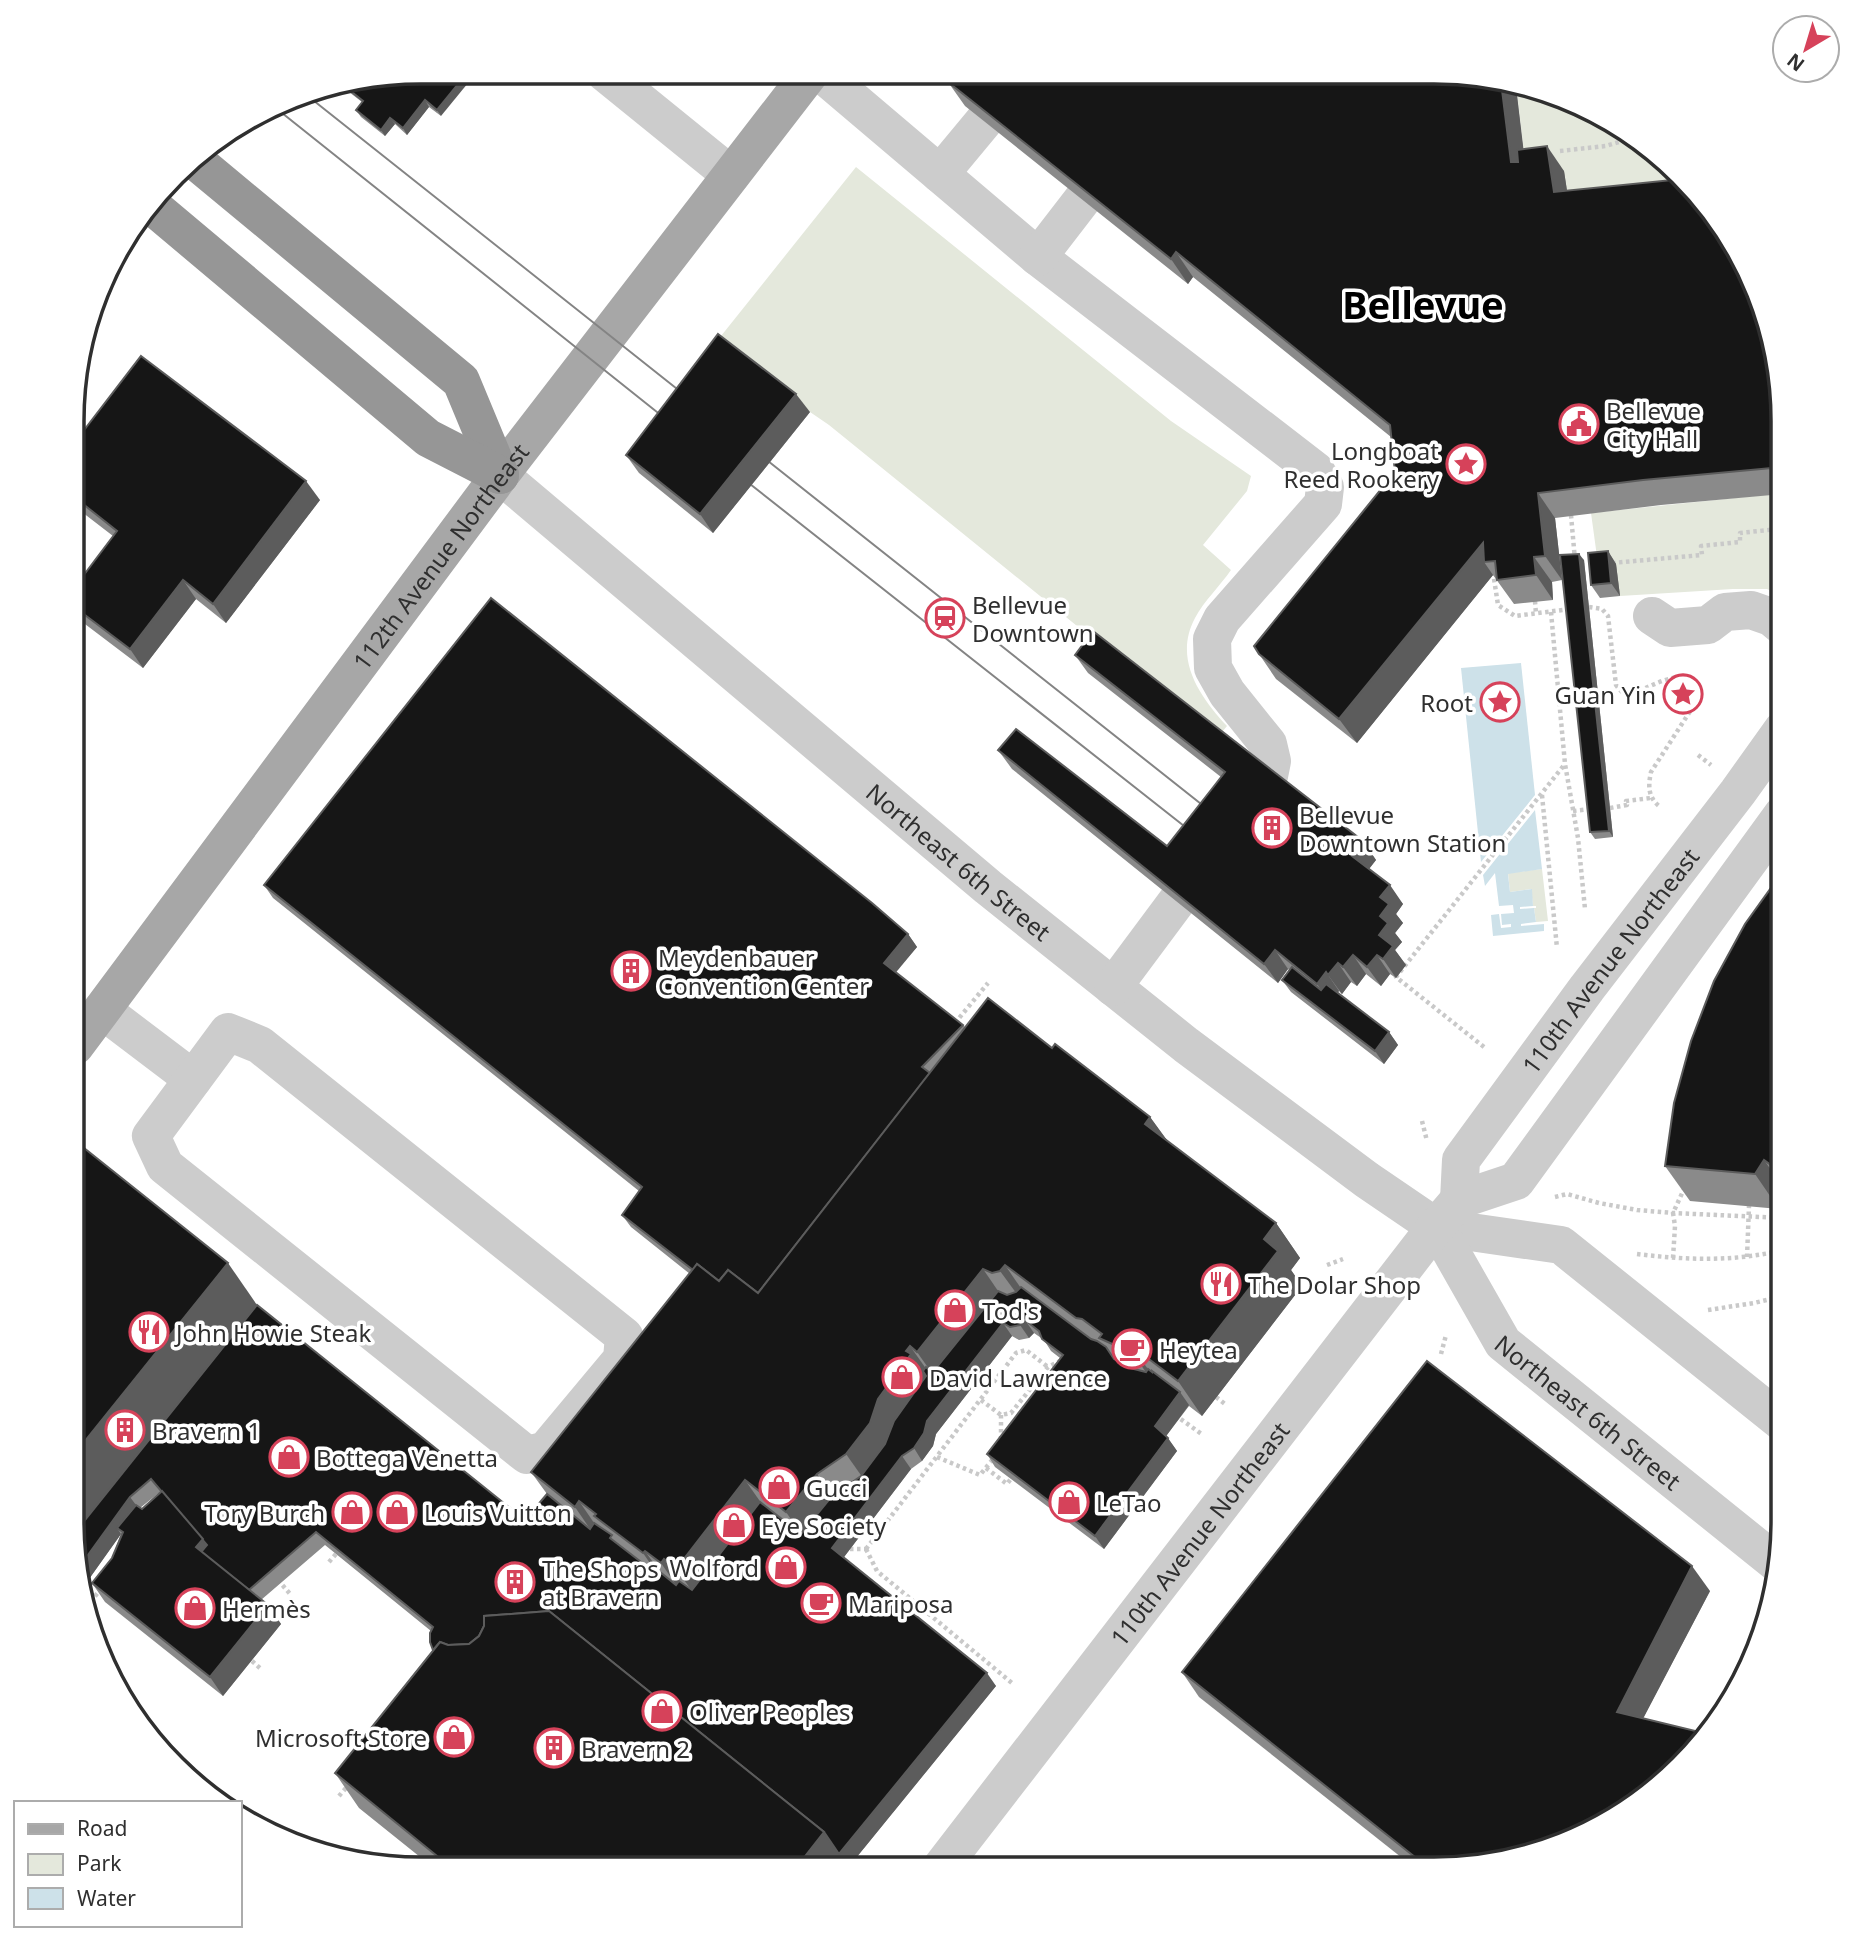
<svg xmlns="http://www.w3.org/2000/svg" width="1855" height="1941" viewBox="0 0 1855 1941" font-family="'Noto Sans',sans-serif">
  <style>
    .green { fill: #e4e8dc }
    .water { fill: #cde1e9 }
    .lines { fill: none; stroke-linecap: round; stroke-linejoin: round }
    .path { stroke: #c9c9c9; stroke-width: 4.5; stroke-dasharray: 3.5 3.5; stroke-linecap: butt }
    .minor { stroke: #ccc; stroke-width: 38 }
    .major { stroke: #a7a7a7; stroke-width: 38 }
    .highway { stroke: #969696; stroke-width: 38 }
    .tram { stroke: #848484; stroke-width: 2 }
    .wall { fill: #8a8a8a; fill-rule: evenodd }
    .shaded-wall { fill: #5c5c5c }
    .building { fill: #161616; stroke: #5c5c5c; stroke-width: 2 }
    .labels { text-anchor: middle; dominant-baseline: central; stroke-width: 7; stroke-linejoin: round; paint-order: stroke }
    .poi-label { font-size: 24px; fill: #2f2f2f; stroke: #fff; text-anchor: start }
    .street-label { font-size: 24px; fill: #2f2f2f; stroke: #fff }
    .town-label { font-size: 38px; font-weight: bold; fill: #000; stroke: #fff }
    .rim { fill: none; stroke: #2f2f2f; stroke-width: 3.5 }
  </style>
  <rect width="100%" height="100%" fill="#fff"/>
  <g class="green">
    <polygon points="1516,87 1609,119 1664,159 1703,203 1571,217 1528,187"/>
    <path d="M856,167L1171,421L1251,476L1247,491L1203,545L1231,570C1220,586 1204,601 1195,618C1173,659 1200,697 1227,726L1218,737L1098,643L829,425L810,412L717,341Z"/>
    <polygon points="1783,493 1783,596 1767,589 1733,589 1620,596 1598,564 1591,513"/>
    <polygon points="1542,869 1548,921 1536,922 1534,908 1536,908 1536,906 1533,906 1531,889 1510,892 1508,873"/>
  </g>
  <g class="water">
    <polygon points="1521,663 1535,795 1481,862 1461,668"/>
    <polygon points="1535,810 1542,869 1508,874 1510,892 1532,889 1533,906 1520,907 1520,909 1534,908 1536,922 1521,924 1521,926 1544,924 1544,931 1493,936 1491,915 1499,914 1501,928 1511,927 1511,924 1502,925 1501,914 1514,913 1513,905 1499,906 1495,873 1485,886 1483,875"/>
  </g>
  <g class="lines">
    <g class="path">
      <polyline points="1604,117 1608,126 1624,130"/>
      <polyline points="1625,130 1626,140 1641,151 1652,150"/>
      <polyline points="1560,151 1606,146 1626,140"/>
      <polyline points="1571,515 1575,560"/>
      <polyline points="1612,563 1702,555 1701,546 1740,542 1740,533 1778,529 1779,538 1783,539"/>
      <polyline points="1493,572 1498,605 1515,616 1570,609"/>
      <polyline points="1535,601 1536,614"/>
      <path d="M1589,607L1602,609L1608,616L1616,685C1621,692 1624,694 1632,694C1648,688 1680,668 1694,682C1700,688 1699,695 1696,702L1651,772C1648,786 1648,797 1659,806"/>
      <polyline points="1551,612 1565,764 1578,838 1585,909"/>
      <polyline points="1698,755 1711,765"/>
      <polyline points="1542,795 1557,948"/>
      <polyline points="1610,808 1627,805 1626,801 1651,798"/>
      <polyline points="1573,811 1591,809"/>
      <polyline points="955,1023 988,983"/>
      <polyline points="1484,1047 1396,977 1565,764"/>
      <polyline points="1422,1121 1427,1141"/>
      <polyline points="1555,1197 1567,1194 1599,1203 1637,1210 1673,1213 1783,1218"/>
      <path d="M1637,1254C1686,1260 1734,1262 1783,1250"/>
      <polyline points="1747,1257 1749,1206"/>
      <polyline points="1673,1258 1675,1226 1673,1213 1684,1189"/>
      <polyline points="1327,1265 1343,1259"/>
      <polyline points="1708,1310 1754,1303 1783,1296"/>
      <polyline points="1441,1354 1446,1335"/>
      <polyline points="1216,1397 1225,1404"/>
      <polyline points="981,1400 1001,1415 1011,1413 1048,1367 1062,1360"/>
      <polyline points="1001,1415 1001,1439"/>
      <polyline points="1175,1415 1203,1435"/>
      <polyline points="937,1457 980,1475 993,1459"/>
      <polyline points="986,1468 1007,1484 1014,1475"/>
      <polyline points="850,1549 866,1549"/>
      <polyline points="866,1549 1016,1353 1026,1350 1048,1367"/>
      <polyline points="866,1549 877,1571 1012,1683"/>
      <polyline points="329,1562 336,1554"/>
      <polyline points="278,1580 291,1595"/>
      <polyline points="86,1607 101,1589"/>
      <polyline points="252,1661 261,1669"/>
      <polyline points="339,1796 346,1788"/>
    </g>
    <g class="minor">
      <polyline points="604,72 731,175"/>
      <polyline points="821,73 1038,257 1316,471 1325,487 1323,504 1222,619 1212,639 1213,668 1227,693 1268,744 1272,761 1269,776"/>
      <polyline points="940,174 984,121"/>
      <polyline points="1038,257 1082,200"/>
      <path id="s1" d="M500,475L988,887L1186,1045L1367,1180L1436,1227L1561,1245L1783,1423"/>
      <polyline points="1652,616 1670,628 1708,625 1725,612 1751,610 1771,617 1783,627"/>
      <polyline points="1113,987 1177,901"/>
      <polyline points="102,1010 193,1079"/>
      <polygon points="228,1032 260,1045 624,1336 622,1359 546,1450 527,1455 165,1166 151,1136"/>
      <path id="s2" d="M1459,1200L1461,1160L1587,988L1738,792L1783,729"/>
      <path id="s3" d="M1437,1227L1503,1343L1779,1565"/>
      <path id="s4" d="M940,1869L1430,1234L1459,1200L1516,1181L1783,814"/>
    </g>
    <path class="major" id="s5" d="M75,1046L500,475L810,73"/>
    <g class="highway">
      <polyline points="192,158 461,381 500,475"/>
      <polyline points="152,206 428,438 500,475"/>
    </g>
    <g class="tram">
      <polyline points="304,93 691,400"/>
      <polyline points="277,109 672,424"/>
      <polyline points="754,450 1215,815"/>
      <polyline points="736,473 1198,837"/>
    </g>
  </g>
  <g class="wall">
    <polygon points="421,72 441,116 429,107 407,135 395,124 385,136 361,117 356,110 362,102 340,85"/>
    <polygon points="1479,75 1516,87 1523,149 1564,171 1567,191 1783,399 1783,494 1661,505 1555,518 1562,580 1552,582 1553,600 1514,604 1493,575 1357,743 1276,679 1259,654 1395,472 1391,437 1193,277 1188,284 965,106 948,82"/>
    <polygon points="810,412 713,533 639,473 626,455"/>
    <polygon points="78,438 320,500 226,623 196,599 143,668 77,618 77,584 113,536 78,509"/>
    <polygon points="1608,551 1616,564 1620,596 1600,598 1591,585"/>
    <polygon points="1584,560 1613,837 1595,839 1590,832"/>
    <polygon points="1075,655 1363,841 1376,860 1369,869 1403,904 1396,914 1403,923 1395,933 1402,942 1395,950 1406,965 1396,978 1390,974 1381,986 1366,974 1357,986 1351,982 1342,994 1339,991 1337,993 1389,1032 1398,1045 1384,1064 1291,992 1282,980 1289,970 1288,969 1278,983 1012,769 998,750 1167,846 1221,777 1088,673"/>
    <polygon points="1783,871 1783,1204 1779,1209 1690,1201 1665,1166"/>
    <path d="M264,885L908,934L917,947L895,972L963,1025L965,1027L1052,1048L1150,1117L1168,1142L1276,1223L1300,1258L1291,1270L1302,1286L1202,1416L1189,1406L1166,1436L1177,1451L1104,1549L995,1467L987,1454L1060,1358L1051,1351L1044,1340L1034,1333L1029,1338L1019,1340L1012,1336L936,1434L933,1446L922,1461L911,1469L844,1557L996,1686L847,1869H435L359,1808L335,1773L433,1650L431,1631L325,1545L261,1600L268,1605L281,1624L223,1696L105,1602L92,1583L112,1558L121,1534L89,1579L80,1580L72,1542L257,1305L525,1520L547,1494L531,1472L690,1274L631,1227L622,1215L639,1191L273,898ZM160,1492L142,1509L140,1508Z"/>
    <polygon points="1710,1591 1643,1718 1456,1869 1416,1869 1199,1697 1182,1672"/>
  </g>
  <g class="shaded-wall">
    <polygon points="468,72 477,72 441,116 437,110"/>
    <polygon points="1501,82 1516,87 1528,187 1511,162"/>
    <polygon points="425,100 429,107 407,135 403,128"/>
    <polygon points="390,118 395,124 385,136 381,130"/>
    <polygon points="1547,146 1564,171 1571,217 1554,192"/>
    <polygon points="1176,252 1193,277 1188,284 1171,259"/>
    <polygon points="796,394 810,412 713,533 700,514"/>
    <polygon points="306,481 320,500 226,623 213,604"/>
    <polygon points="1538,493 1555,518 1562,580 1545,556"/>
    <polygon points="1483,543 1484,562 1493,575 1357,743 1339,719"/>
    <polygon points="1608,551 1616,564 1620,596 1611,583"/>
    <polygon points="1579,554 1584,560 1613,837 1609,831"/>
    <polygon points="1534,557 1552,582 1553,600 1536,575"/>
    <polygon points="183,580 196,599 143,668 130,649"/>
    <polygon points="1363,841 1376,860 1365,874 1352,856"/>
    <polygon points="1390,885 1403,904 1396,914 1403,923 1395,933 1402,942 1395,950 1406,965 1396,978 1383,959 1379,935 1380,897"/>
    <polygon points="908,934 917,947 893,976 884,963"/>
    <polygon points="1275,950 1288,969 1278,983 1264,964"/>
    <polygon points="1353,955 1366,974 1357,986 1343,967"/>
    <polygon points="1377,955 1390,974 1381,986 1367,967"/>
    <polygon points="1338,963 1351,982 1342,994 1328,975"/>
    <polygon points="1326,972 1339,991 1330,1003 1317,984"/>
    <polygon points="1389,1032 1398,1045 1384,1064 1375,1051"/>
    <polygon points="1150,1117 1175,1151 1145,1124"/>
    <polygon points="1764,1160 1783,1187 1783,1204 1779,1209 1755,1174"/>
    <polygon points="1276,1223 1300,1258 1291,1270 1302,1286 1202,1416 1178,1381 1264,1239"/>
    <polygon points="228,1263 266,1318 72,1542 73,1456"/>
    <polygon points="1005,1265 1029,1300 1025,1305 1000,1271"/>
    <polygon points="983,1269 1007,1304 941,1386 917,1352"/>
    <polygon points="1025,1320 1034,1333 1029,1338 1020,1325"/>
    <polygon points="1003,1323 1012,1336 936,1434 933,1446 922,1461 914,1448 927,1421"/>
    <polygon points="910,1346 934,1380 870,1488 846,1454"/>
    <polygon points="1133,1348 1157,1382 1155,1385 1131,1351"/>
    <polygon points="1180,1392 1189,1405 1164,1439 1155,1426"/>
    <polygon points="1168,1438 1177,1451 1104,1549 1095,1536"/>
    <polygon points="902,1456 911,1469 841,1561 832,1548"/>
    <polygon points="817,1474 841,1509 810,1547 786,1512"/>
    <polygon points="745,1480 769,1514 701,1603 676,1569"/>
    <polygon points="130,1497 139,1509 117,1528 121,1534 89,1579 80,1566"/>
    <polygon points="579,1501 603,1536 599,1542 575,1507"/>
    <polygon points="203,1539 216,1557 212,1563 196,1547"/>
    <polygon points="645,1551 669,1585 667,1588 643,1553"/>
    <polygon points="664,1559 688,1594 685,1598 661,1563"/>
    <polygon points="1692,1566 1710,1591 1634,1736 1617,1712"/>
    <polygon points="268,1605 281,1624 223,1696 210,1677"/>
    <polygon points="987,1673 996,1686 847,1869 795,1869 824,1832"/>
  </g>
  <g class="building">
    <polygon points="421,72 468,72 437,110 425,100 403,128 390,118 381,130 356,110 363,101 343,85"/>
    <polygon points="954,73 1479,75 1501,82 1511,162 1518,162 1517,150 1547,146 1554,192 1682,179 1724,227 1765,309 1783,399 1783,467 1643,480 1538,493 1545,556 1534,557 1536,575 1497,580 1495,561 1484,562 1483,543 1339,719 1259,654 1254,646 1395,472 1390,425 1176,252 1171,259 948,82"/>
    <polygon points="718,334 796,394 700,514 626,455"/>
    <polygon points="141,356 306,481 213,604 183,580 130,649 77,609 77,584 117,531 78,500 78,438"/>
    <polygon points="1608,551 1611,583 1591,585 1588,553"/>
    <polygon points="1579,554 1609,831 1590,832 1560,555"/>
    <polygon points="491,598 872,903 908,934 884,963 963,1025 922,1067 930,1073 758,1293 728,1270 719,1281 697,1264 693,1270 622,1215 642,1187 264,885"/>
    <polygon points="1093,631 1363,841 1352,856 1390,885 1380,897 1389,904 1380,916 1388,923 1379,935 1393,946 1383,959 1377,955 1367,967 1353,955 1343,967 1338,963 1328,975 1326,972 1317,984 1275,950 1264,964 998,750 1016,729 1167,846 1211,790 1225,772 1075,655"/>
    <polygon points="1783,871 1783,1174 1764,1160 1755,1174 1665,1166 1674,1103 1691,1041 1714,981 1745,924"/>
    <polygon points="1292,967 1321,990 1326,984 1389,1032 1375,1051 1282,980"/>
    <polygon points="988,998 1052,1048 1055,1044 1150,1117 1145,1124 1276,1223 1264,1239 1278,1251 1178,1381 1137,1350 1133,1348 1131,1351 1119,1347 1099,1338 1102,1334 1082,1319 1076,1318 1005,1265 1000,1271 992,1273 983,1269 917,1352 910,1346 906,1351 911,1354 878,1399 870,1423 846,1454 817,1474 786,1512 745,1480 676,1569 664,1559 661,1563 645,1551 643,1553 594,1516 596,1514 579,1501 575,1507 531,1472 697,1264 719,1281 728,1270 758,1293"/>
    <polygon points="74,1140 228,1263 73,1456"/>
    <polygon points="1021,1287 1091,1339 1097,1341 1106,1347 1114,1359 1134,1369 1146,1372 1148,1369 1152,1372 1152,1371 1180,1392 1155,1426 1168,1438 1095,1536 987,1454 1063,1355 1042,1339 1039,1331 1025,1320 1020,1325 1010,1327 1003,1323 927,1421 924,1433 914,1448 902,1456 832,1548 987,1673 839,1854 824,1832 549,1611 484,1616 484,1626 479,1636 469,1644 448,1645 440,1642 433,1650 430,1642 430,1633 433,1627 316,1532 249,1590 201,1552 207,1545 151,1479 130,1497 80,1566 77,1567 72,1542 73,1535 257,1305 525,1520 547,1494 590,1529 594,1523 612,1535 610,1538 658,1575 660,1572 676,1585 679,1581 692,1590 760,1502 801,1534 832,1496 861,1476 885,1444 894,1421 926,1376 923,1371 926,1367 932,1373 998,1291 1007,1295 1016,1292"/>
    <polygon points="1427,1361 1692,1566 1617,1712 1708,1734 1696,1750 1628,1810 1546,1851 1456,1869 1430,1869 1182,1672"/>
    <polygon points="162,1491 203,1539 196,1547 268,1605 210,1677 92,1583 112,1558 123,1532 117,1528 136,1505 142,1509"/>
    <polygon points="549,1611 824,1832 795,1869 453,1869 335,1773 440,1642 448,1645 469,1644 479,1636 484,1626 484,1616"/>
  </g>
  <defs>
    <g id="civic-ring" transform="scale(2.0125)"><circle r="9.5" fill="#fff" stroke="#d6425a" stroke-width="1.5"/><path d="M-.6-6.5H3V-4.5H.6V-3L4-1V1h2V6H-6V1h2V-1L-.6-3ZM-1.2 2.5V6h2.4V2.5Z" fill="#d6425a"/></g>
    <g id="sight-ring" transform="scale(2.0125)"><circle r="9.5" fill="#fff" stroke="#d6425a" stroke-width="1.5"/><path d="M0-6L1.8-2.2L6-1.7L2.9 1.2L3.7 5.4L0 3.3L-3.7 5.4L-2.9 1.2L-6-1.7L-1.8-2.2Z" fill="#d6425a"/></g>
    <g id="station-ring" transform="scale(2.0125)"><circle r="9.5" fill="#fff" stroke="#d6425a" stroke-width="1.5"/><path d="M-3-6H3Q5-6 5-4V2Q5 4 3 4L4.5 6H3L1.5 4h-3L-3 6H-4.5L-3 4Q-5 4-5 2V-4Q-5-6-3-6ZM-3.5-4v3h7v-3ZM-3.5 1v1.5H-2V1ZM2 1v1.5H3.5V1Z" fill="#d6425a"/></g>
    <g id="building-ring" transform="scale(2.0125)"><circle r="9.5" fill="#fff" stroke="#d6425a" stroke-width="1.5"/><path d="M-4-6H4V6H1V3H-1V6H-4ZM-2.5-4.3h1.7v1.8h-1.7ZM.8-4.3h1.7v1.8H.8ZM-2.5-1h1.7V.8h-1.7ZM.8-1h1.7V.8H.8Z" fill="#d6425a"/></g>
    <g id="restaurant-ring" transform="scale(2.0125)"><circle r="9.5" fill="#fff" stroke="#d6425a" stroke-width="1.5"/><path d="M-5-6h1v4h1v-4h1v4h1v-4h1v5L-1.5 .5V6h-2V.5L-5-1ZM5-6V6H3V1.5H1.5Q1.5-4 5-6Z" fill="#d6425a"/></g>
    <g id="shop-ring" transform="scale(2.0125)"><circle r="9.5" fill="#fff" stroke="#d6425a" stroke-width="1.5"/><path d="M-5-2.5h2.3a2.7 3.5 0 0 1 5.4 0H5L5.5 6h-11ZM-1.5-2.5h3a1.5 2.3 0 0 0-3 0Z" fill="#d6425a"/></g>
    <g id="cafe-ring" transform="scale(2.0125)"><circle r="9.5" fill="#fff" stroke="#d6425a" stroke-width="1.5"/><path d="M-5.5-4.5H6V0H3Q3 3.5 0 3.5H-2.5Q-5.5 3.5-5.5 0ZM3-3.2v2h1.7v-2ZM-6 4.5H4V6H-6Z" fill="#d6425a"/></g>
  </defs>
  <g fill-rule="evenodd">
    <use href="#civic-ring" x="1579" y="424"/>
    <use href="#sight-ring" x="1466" y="464"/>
    <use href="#station-ring" x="945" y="618"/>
    <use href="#sight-ring" x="1683" y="694"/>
    <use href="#sight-ring" x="1500" y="702"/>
    <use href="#building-ring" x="1272" y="828"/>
    <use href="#building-ring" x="631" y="971"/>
    <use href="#restaurant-ring" x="1221" y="1284"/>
    <use href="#shop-ring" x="955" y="1310"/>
    <use href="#restaurant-ring" x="149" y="1332"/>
    <use href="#cafe-ring" x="1132" y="1349"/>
    <use href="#shop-ring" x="902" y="1377"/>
    <use href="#building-ring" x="125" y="1430"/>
    <use href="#shop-ring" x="289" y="1457"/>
    <use href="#shop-ring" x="779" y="1487"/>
    <use href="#shop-ring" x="1069" y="1502"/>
    <use href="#shop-ring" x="352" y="1512"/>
    <use href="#shop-ring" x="397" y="1512"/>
    <use href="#shop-ring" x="734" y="1525"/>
    <use href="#shop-ring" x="786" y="1567"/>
    <use href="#building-ring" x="515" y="1582"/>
    <use href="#cafe-ring" x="821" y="1603"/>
    <use href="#shop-ring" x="195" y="1608"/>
    <use href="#shop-ring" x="662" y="1711"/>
    <use href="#shop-ring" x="454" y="1737"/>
    <use href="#building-ring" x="554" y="1748"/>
  </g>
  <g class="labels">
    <g class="poi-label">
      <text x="1606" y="410">Bellevue<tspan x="1606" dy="28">City Hall</tspan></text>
      <text x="1439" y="450" text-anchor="end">Longboat<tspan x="1439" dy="28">Reed Rookery</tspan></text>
      <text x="972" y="604">Bellevue<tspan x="972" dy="28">Downtown</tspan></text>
      <text x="1656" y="694" text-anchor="end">Guan Yin</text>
      <text x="1473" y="702" text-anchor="end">Root</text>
      <text x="1299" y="814">Bellevue<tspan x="1299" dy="28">Downtown Station</tspan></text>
      <text x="658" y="957">Meydenbauer<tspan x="658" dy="28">Convention Center</tspan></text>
      <text x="1248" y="1284">The Dolar Shop</text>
      <text x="982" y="1310">Tod's</text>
      <text x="176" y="1332">John Howie Steak</text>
      <text x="1159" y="1349">Heytea</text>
      <text x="929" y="1377">David Lawrence</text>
      <text x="152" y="1430">Bravern 1</text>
      <text x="316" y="1457">Bottega Venetta</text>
      <text x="806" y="1487">Gucci</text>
      <text x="1096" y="1502">LeTao</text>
      <text x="325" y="1512" text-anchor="end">Tory Burch</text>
      <text x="424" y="1512">Louis Vuitton</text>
      <text x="761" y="1525">Eye Society</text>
      <text x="759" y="1567" text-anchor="end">Wolford</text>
      <text x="542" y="1568">The Shops<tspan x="542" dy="28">at Bravern</tspan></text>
      <text x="848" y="1603">Mariposa</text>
      <text x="222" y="1608">Hermès</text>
      <text x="689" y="1711">Oliver Peoples</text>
      <text x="427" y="1737" text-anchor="end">Microsoft Store</text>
      <text x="581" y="1748">Bravern 2</text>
    </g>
    <g class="street-label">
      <text stroke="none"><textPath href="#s5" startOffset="611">112th Avenue Northeast</textPath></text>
      <text stroke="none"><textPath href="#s1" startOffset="600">Northeast 6th Street</textPath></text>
      <text stroke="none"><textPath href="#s2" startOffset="289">110th Avenue Northeast</textPath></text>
      <text stroke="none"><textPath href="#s3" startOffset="243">Northeast 6th Street</textPath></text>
      <text stroke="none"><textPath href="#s4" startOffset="424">110th Avenue Northeast</textPath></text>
    </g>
    <g class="town-label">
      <text x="1423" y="304">Bellevue</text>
    </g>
  </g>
  <path d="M0 0H1855V1941H0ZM421 84H1434A337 337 0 0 1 1771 421V1520A337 337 0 0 1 1434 1857H421A337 337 0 0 1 84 1520V421A337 337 0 0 1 421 84Z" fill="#fff" fill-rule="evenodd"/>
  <path class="rim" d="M421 84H1434A337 337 0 0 1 1771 421V1520A337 337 0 0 1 1434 1857H421A337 337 0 0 1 84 1520V421A337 337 0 0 1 421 84Z"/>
  <rect x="14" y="1801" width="228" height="126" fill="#ffffff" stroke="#acacac" stroke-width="2"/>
  <rect x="28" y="1824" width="35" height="10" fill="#a7a7a7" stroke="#acacac" stroke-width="2"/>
  <text x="77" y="1836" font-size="21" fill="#2f2f2f">Road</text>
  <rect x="28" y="1854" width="35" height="21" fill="#e4e8dc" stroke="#acacac" stroke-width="2"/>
  <text x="77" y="1871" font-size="21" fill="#2f2f2f">Park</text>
  <rect x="28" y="1888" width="35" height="21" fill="#cde1e9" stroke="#acacac" stroke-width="2"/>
  <text x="77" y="1906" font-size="21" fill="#2f2f2f">Water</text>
  <g transform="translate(1806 49) rotate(218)"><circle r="33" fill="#ffffff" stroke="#acacac" stroke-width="2"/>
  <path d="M0-5L12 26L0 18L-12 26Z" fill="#d6425a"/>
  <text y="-10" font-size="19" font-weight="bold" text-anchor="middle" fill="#2f2f2f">N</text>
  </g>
</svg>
